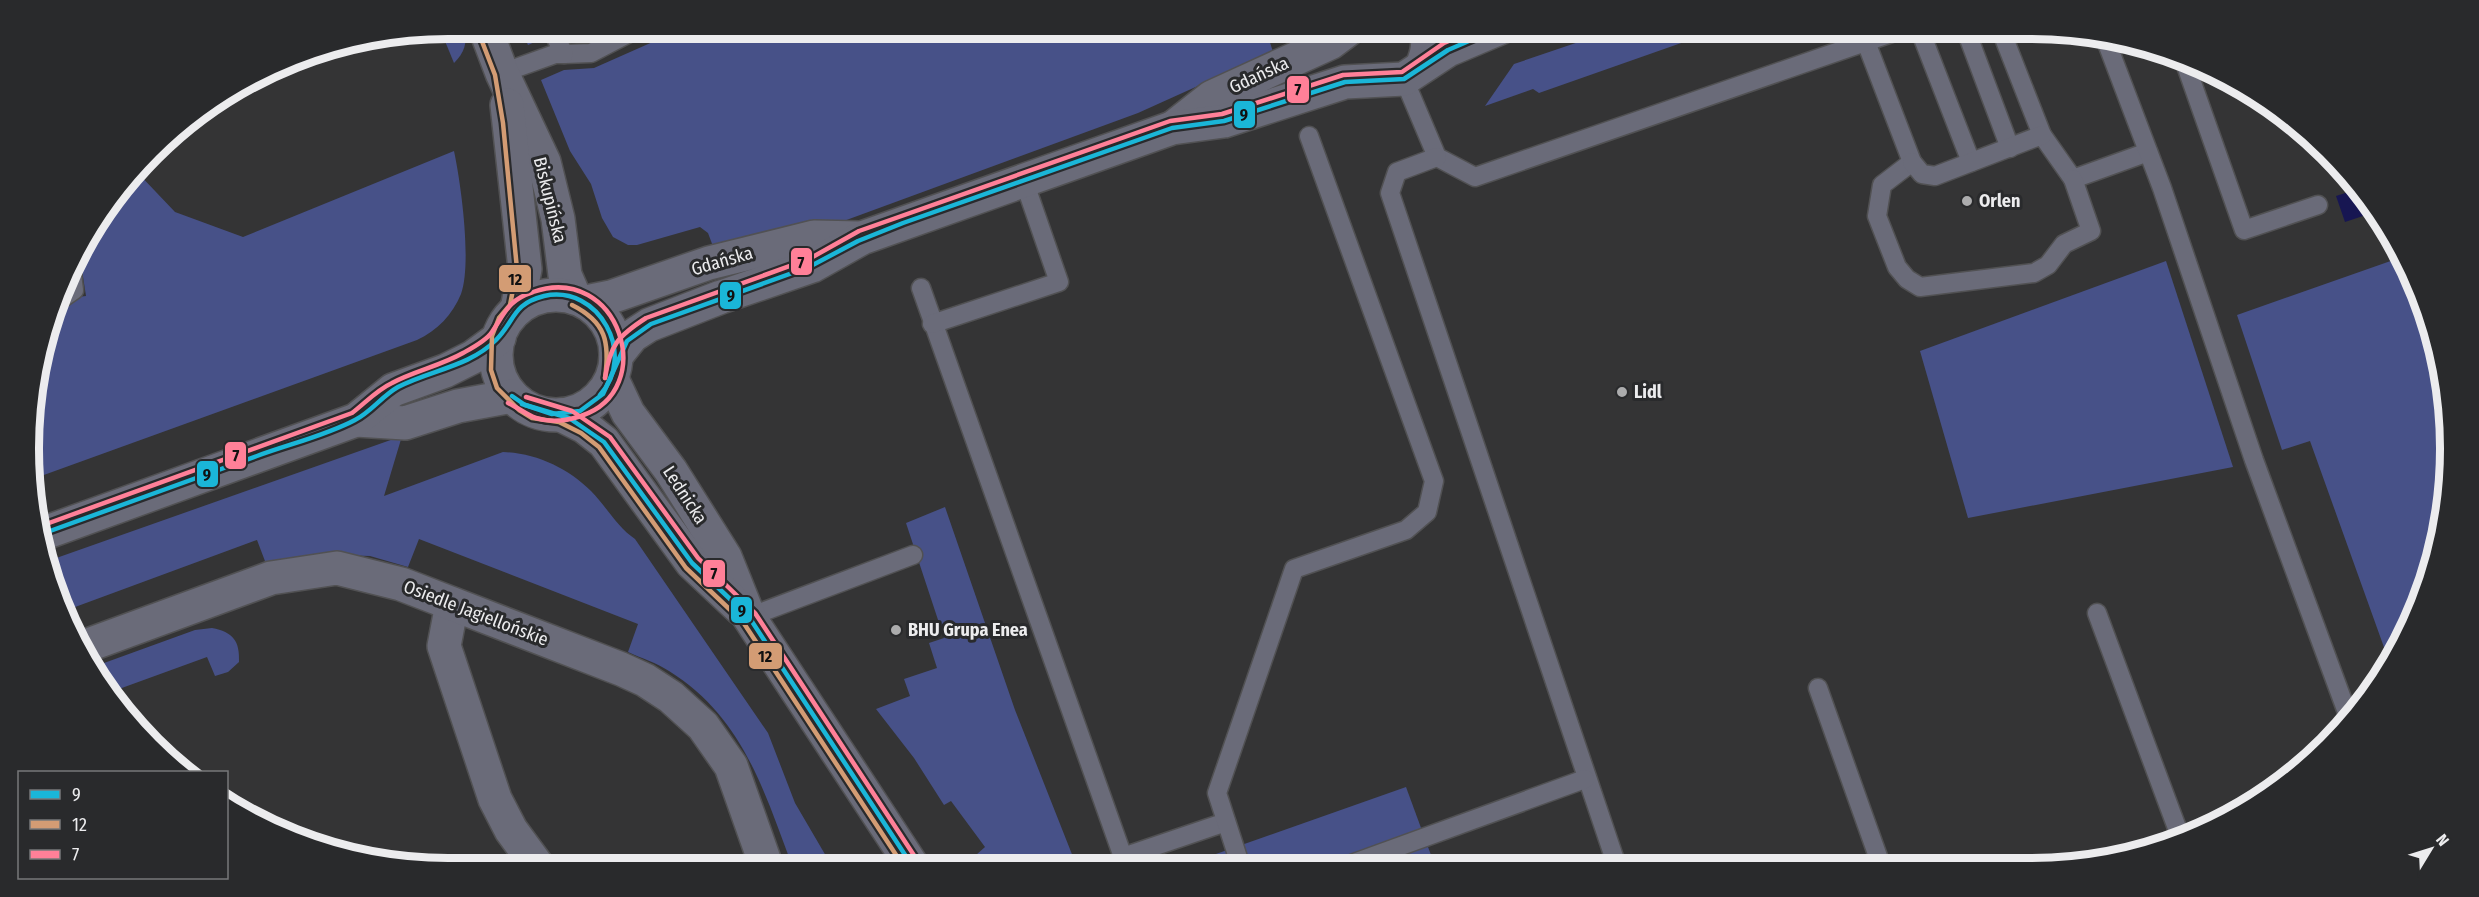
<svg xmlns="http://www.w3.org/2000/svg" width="2479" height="897" viewBox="0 0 2479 897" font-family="'Fira Sans Condensed',sans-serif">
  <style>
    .green { fill: #475188 }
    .water { fill: #171652 }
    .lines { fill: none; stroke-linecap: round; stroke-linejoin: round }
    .service-casing { stroke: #515153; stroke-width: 21 }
    .minor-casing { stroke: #515153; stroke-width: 36 }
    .tertiary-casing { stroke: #515153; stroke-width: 36 }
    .service { stroke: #6a6b79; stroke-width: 18 }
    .minor { stroke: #6a6b79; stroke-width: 33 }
    .tertiary { stroke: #6a6b79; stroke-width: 33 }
    .bus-1-casing { stroke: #292a2c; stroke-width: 9 }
    .bus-2-casing { stroke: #292a2c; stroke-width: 9 }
    .bus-3-casing { stroke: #292a2c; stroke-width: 9 }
    .bus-1 { stroke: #1ab6d8; stroke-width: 4.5 }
    .bus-2 { stroke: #d39c74; stroke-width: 4.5 }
    .bus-3 { stroke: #ff8098; stroke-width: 4.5 }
    .poi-dot { fill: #acacad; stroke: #292a2c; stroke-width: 2 }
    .labels { text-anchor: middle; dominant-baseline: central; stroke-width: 6; stroke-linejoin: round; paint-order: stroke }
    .street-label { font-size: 18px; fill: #ececee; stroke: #292a2c }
    .poi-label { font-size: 18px; font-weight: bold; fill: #ececee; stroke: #292a2c; text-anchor: start }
    .rim { fill: none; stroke: #ececee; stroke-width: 8 }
    .line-badge { stroke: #292a2c; stroke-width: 2 }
    .pale-badge-label { font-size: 16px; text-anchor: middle; font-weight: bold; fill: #111 }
  </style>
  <rect width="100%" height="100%" fill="#343435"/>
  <g class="green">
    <path d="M440,29H464C468,43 464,53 454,63Z"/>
    <polygon points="521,29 539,29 539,40 528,45"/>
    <polygon points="682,29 1281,29 1268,36 1273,52 1138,113 841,222 714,249 708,233 700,227 637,245 628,245 613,237 602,218 591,184 570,151 541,80 564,70 594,68"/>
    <polygon points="1617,29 1721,29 1539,93 1533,89 1485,106 1514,64"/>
    <path d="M454,151C461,184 472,263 461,294C453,314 437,331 417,340L30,480L32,394L61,299L86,296L79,251L116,193L136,171L175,212L243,237Z"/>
    <polygon points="2402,257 2428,313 2447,393 2450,476 2436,557 2390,664 2310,441 2282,450 2237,315"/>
    <polygon points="2166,261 2233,467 1968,518 1920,351"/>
    <path d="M402,436L384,496L503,452C536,453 568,468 591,491C606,506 617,527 635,539L768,733L795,803L833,868H793C764,791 743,717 669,671C657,663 641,658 628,652L638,624L419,539L408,567L370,556L340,555L268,569L257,540L67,610L45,562Z"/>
    <polygon points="945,507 1015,710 1077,867 985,867 976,855 985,847 951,801 944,805 914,758 876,709 910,696 904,679 937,668 929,643 944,638 906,523"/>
    <path d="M212,628C233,632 240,641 239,662L228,672L215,676L207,657L108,693L93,667L195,630Z"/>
    <polygon points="1406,787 1435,866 1179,867"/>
  </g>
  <polygon class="water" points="2358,189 2375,212 2345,222 2336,196"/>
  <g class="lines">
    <g class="service-casing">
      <g id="service">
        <polyline points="1919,28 1971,162"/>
        <polyline points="1965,28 2010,148"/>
        <polyline points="2000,28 2042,135 2073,179 2148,152"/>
        <polyline points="2105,38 2162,188 2254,460 2348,715"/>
        <polyline points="1866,42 1912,162 1882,185 1877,216 1897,267 1907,279 1920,287 2034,273 2048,265 2064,244 2091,231 2073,179"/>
        <polyline points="564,54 591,53 639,28"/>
        <polyline points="2184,60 2244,230 2318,205"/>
        <polyline points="502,73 555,54 564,54 551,28"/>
        <polyline points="1404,79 1437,157 1475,177 1906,28"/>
        <polyline points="1437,157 1397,172 1390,193 1617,866"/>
        <polyline points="1912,162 1922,174 1935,176 2042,135"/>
        <polyline points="921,288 1123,857 1226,822"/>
        <polyline points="61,299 74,290 71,266"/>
        <polyline points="932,324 1059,282 1024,181"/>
        <polyline points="2097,613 2180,836"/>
        <polyline points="749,617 913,555"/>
        <polyline points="1818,688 1881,865"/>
        <polyline points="1241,867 1217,793 1294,569 1406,530 1427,512 1434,481 1309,136"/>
        <polyline points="1343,867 1585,779"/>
      </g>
    </g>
    <g class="minor-casing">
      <g id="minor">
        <polyline points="452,604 444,646 495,799 511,830 539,868"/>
        <polyline points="83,647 271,578 337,568 401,584 621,669 645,680 671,697 703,726 731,766 767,868"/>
      </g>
    </g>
    <g class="tertiary-casing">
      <g id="tertiary">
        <polyline points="485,28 502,73 544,162 558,219 565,275 575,298"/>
        <path d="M1422,66C1428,52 1429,43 1426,28"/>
        <polyline points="507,105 525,269 517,309"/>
        <polyline points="1174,127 1212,97 1330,43 1350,28"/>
        <circle cx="556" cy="355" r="60"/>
        <polyline points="586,302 611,297 709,263 814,237 860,238"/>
        <polyline points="616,356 632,336 649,325 721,297 812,266 862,238 1172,128 1224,121 1345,82 1404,79 1448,50 1500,28"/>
        <polyline points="612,379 628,413 671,471 725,557 749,617 913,867"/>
        <polyline points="561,415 585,427 604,442 692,563 741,609"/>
        <polyline points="356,420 405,423 458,406 512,396"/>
        <polyline points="39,535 356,420 393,390 445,371 473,357 499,338"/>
      </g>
    </g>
    <use href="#service" class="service"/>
    <use href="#minor" class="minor"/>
    <use href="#tertiary" class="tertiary"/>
    <g class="bus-1-casing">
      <g id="bus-1">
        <polyline points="512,396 525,405 552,414 580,411 603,394 627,341 651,324 809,267 858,241 903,223 1172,128 1224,121 1345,82 1404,79 1448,50 1499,28"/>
        <polyline points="522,404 569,418 604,442 692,563 749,617 913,867"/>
        <path d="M39,535C112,509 184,482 257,456C289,444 325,436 355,420C371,412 382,396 398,387C430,370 469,367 496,340C515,321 512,304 544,296C599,284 637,355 600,395"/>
      </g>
    </g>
    <g class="bus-2-casing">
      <g id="bus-2">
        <polyline points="478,31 495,75 503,123 517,269 510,305 499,318 492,336 491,370 497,388 519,410 532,418 559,422 581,433 599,447 686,568 743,622 904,867"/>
        <path d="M572,305C606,322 610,342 605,378"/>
      </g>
    </g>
    <g class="bus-3-casing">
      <g id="bus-3">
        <path d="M605,378C610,345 618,336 646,318L809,259L859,231L1170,121L1222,114L1343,75L1402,72L1444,43L1480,28"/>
        <polyline points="526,397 572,411 610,437 698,558 755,613 919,863"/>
        <path d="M38,527L352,413C365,403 377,390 392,383C414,371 440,366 463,353C472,348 486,341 492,332C505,313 508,300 533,292C619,262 660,390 581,416C566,421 551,423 536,418C527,415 517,407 508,403"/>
      </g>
    </g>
    <use href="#bus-1" class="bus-1"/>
    <use href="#bus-2" class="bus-2"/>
    <use href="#bus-3" class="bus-3"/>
  </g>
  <g class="poi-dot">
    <circle cx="1967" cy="201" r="6"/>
    <circle cx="1622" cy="392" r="6"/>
    <circle cx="896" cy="630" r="6"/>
  </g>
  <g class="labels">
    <g class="street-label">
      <text transform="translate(1259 75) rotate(-25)">Gdańska</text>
      <text transform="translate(550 200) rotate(76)">Biskupińska</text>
      <text transform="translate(722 261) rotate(-16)">Gdańska</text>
      <text transform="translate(685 495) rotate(57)">Lednicka</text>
      <text transform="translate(476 613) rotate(21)">Osiedle Jagiellońskie</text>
    </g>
    <g class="poi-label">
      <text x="1979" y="201">Orlen</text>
      <text x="1634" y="392">Lidl</text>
      <text x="908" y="630">BHU Grupa Enea</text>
    </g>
  </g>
  <path d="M0 0H2479V897H0ZM448 39H2031A409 409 0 0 1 2440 448V449A409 409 0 0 1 2031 858H448A409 409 0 0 1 39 449V448A409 409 0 0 1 448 39Z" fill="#292a2c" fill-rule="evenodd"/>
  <path class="rim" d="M448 39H2031A409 409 0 0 1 2440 448V449A409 409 0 0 1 2031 858H448A409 409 0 0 1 39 449V448A409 409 0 0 1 448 39Z"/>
  <g class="line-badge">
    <rect x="1286" y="75" width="24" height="29" rx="6" fill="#ff8098"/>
    <rect x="1233" y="100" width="23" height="29" rx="6" fill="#1ab6d8"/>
    <rect x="790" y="247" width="23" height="29" rx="6" fill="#ff8098"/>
    <rect x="498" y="264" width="34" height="29" rx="6" fill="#d39c74"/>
    <rect x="719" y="281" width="23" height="29" rx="6" fill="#1ab6d8"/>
    <rect x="224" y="441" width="23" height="29" rx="6" fill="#ff8098"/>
    <rect x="196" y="460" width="23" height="28" rx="6" fill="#1ab6d8"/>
    <rect x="702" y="559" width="24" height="29" rx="6" fill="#ff8098"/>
    <rect x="730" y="596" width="23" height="28" rx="6" fill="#1ab6d8"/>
    <rect x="748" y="642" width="35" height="28" rx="6" fill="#d39c74"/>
  </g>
  <g class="pale-badge-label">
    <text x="1298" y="95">7</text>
    <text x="1244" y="120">9</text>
    <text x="801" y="268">7</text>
    <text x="515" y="285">12</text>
    <text x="731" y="301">9</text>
    <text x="236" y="461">7</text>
    <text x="207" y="480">9</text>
    <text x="714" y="579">7</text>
    <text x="742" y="616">9</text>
    <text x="765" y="662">12</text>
  </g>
  <rect x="18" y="771" width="210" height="108" fill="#292a2c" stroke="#77787a" stroke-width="1.5"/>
  <rect x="30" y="790" width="30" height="9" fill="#1ab6d8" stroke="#77787a" stroke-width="1.5"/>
  <text x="72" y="801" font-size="18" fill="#ececee">9</text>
  <rect x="30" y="820" width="30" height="9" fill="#d39c74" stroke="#77787a" stroke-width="1.5"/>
  <text x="72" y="831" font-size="18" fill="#ececee">12</text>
  <rect x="30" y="850" width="30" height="9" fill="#ff8098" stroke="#77787a" stroke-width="1.5"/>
  <text x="72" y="861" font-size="18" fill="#ececee">7</text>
  <g transform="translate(2431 849) rotate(52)" stroke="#292a2c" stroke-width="4.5" paint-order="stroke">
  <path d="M0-4.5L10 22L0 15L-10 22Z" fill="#ececee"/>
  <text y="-9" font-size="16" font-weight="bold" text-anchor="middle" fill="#ececee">N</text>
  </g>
</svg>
